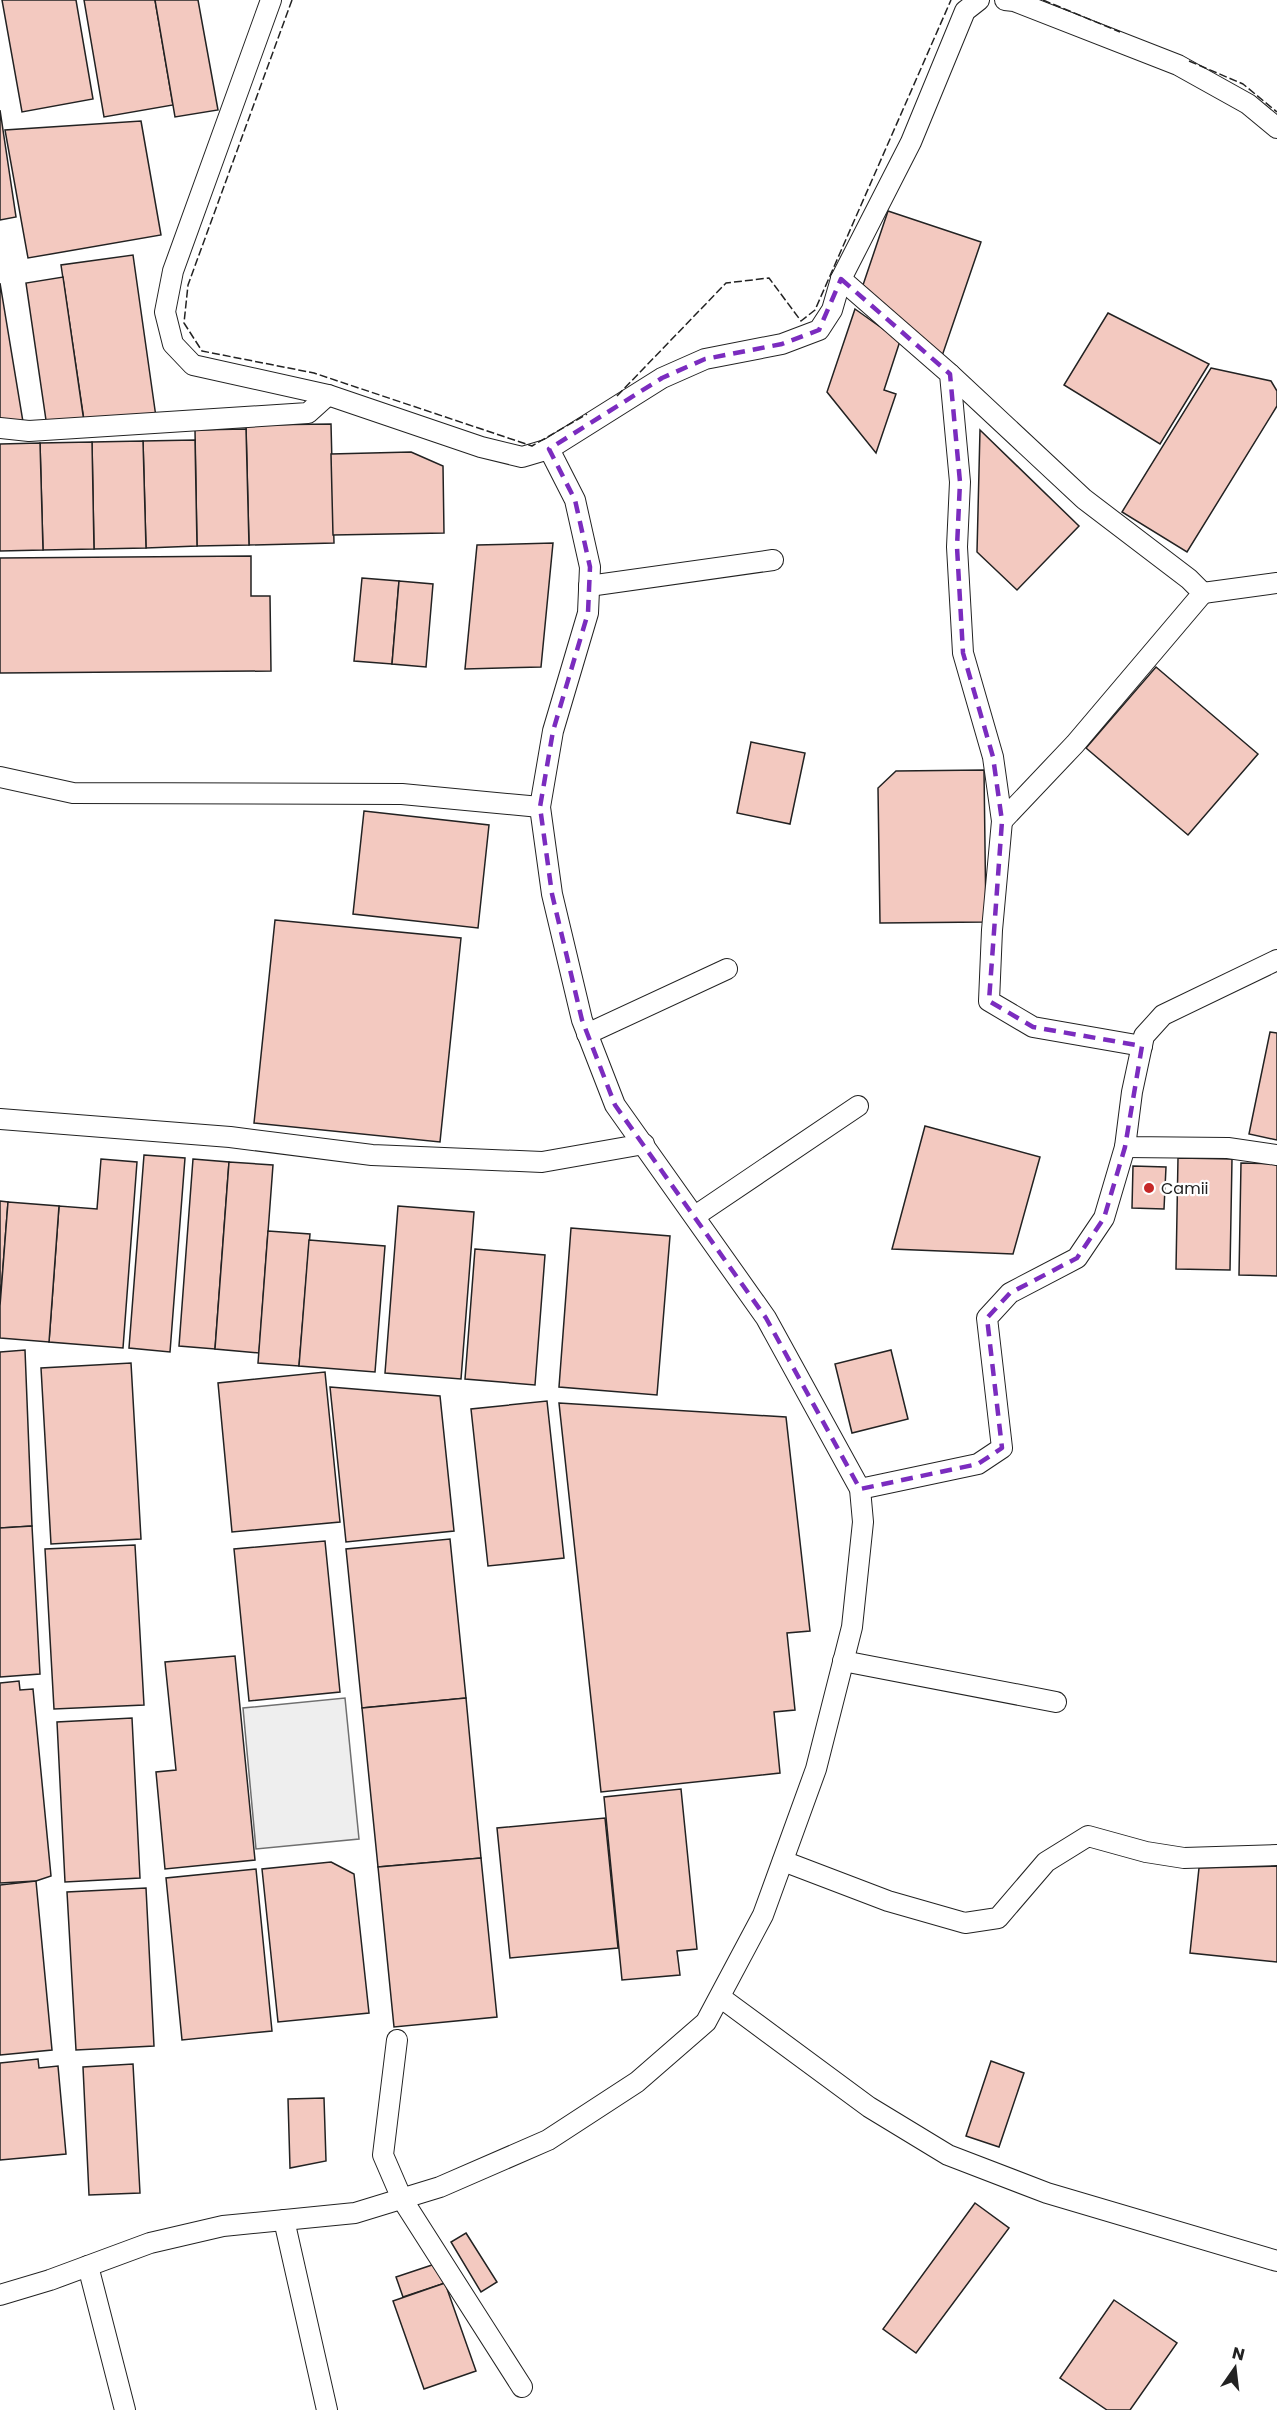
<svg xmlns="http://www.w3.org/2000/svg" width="1277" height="2410" viewBox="0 0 1277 2410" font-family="Poppins,sans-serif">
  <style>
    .green { fill: #eee; stroke: #6f6f6f; stroke-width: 1.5 }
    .building { fill: #f3c9c0; stroke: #222; stroke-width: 1.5 }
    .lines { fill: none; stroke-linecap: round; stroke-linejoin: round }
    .street-casing { stroke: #222; stroke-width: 22 }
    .street { stroke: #fff; stroke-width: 20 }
    .fence { stroke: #222; stroke-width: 1.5; stroke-dasharray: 8 3; stroke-linecap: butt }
    .marked { fill: none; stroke: #7b2cbf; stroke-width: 4.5; stroke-dasharray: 12 8; stroke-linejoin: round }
    .poi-dot { fill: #c62828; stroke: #fff; stroke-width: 2 }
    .labels { text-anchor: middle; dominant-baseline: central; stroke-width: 4.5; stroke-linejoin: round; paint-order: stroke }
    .poi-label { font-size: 16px; fill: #222; stroke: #fff; text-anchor: start }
  </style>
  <rect width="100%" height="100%" fill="#fff"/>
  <polygon class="green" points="345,1698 359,1839 256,1849 243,1708"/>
  <g class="building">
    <polygon points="2,0 76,0 93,99 22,112"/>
    <polygon points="84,0 155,0 173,105 104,117"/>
    <polygon points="155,0 198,0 218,110 175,117"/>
    <polygon points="0,110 16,217 0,220"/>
    <polygon points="141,121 161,235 28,258 5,130"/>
    <polygon points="888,211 981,242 941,359 863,285"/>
    <polygon points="133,255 156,417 85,427 61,265"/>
    <polygon points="63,277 84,422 47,427 26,283"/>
    <polygon points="0,283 24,428 0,426"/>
    <polygon points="855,309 900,341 884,390 896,394 876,453 827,392"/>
    <polygon points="1108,313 1209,364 1160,444 1064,385"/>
    <polygon points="1211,368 1271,381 1277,391 1277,406 1187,552 1122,512"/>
    <polygon points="331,424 334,543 249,545 246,425"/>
    <polygon points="246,429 249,545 197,546 195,430"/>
    <polygon points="980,430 1079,526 1017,590 977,552"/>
    <polygon points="195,440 197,546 146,548 143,441"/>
    <polygon points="143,441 146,548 94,549 92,442"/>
    <polygon points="92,442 94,549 43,550 40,443"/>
    <polygon points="40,443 43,550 0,551 0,444"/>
    <polygon points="411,452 443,466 444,533 333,535 331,454"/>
    <polygon points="553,543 541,667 465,669 477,545"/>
    <polygon points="251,556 251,596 270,596 271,671 0,673 0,558"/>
    <polygon points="362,578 399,581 392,664 354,661"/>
    <polygon points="399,581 433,584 426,667 392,664"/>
    <polygon points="1156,667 1258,754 1188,835 1086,748"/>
    <polygon points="751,742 805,753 790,824 737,813"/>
    <polygon points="984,770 986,922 880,923 878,788 896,771"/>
    <polygon points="364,811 489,825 478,928 353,914"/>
    <polygon points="275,920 461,938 440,1142 254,1123"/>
    <polygon points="1270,1032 1277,1033 1277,1140 1249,1134"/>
    <polygon points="925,1126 1040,1157 1013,1254 892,1249"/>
    <polygon points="144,1155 185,1158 170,1352 129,1348"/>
    <polygon points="1178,1158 1232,1159 1230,1270 1176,1269"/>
    <polygon points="101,1159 137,1162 123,1348 49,1342 59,1206 97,1209"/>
    <polygon points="193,1159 229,1162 215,1349 179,1346"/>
    <polygon points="229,1162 273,1165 259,1353 215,1349"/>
    <polygon points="1241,1163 1277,1164 1277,1276 1239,1275"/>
    <polygon points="1133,1166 1166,1167 1164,1209 1132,1208"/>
    <polygon points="0,1201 8,1202 0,1306"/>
    <polygon points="8,1202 59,1206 49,1342 0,1338 0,1306"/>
    <polygon points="398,1206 474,1212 461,1379 385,1373"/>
    <polygon points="571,1228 670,1236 657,1395 559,1387"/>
    <polygon points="268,1231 310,1234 299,1366 258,1363"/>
    <polygon points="309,1240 385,1246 375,1372 299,1366"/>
    <polygon points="475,1249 545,1255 535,1385 465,1379"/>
    <polygon points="25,1350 32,1526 0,1528 0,1352"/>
    <polygon points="891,1350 908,1419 852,1433 835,1364"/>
    <polygon points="131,1363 141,1539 51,1544 41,1368"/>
    <polygon points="325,1372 340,1522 232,1532 218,1383"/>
    <polygon points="330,1387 440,1396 454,1531 346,1542"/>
    <polygon points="547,1401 564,1558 488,1566 471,1409"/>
    <polygon points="559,1403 786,1417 810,1631 787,1633 795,1710 774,1712 780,1773 601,1792"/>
    <polygon points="32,1526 40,1674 0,1677 0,1528"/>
    <polygon points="450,1539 466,1698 362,1708 346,1549"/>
    <polygon points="325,1541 340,1692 249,1701 234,1549"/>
    <polygon points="135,1545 144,1705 54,1709 45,1549"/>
    <polygon points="235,1656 255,1860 165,1869 156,1772 176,1770 165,1662"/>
    <polygon points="19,1681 20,1690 33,1689 51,1876 36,1881 0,1883 0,1683"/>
    <polygon points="466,1698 481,1858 378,1867 362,1708"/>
    <polygon points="132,1718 140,1878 65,1882 57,1722"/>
    <polygon points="681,1789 697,1949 677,1951 680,1975 622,1980 604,1797"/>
    <polygon points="605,1818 618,1948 510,1958 497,1828"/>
    <polygon points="481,1858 497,2017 394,2027 378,1867"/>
    <polygon points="331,1862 354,1874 369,2013 278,2022 262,1869"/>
    <polygon points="1277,1866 1277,1962 1190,1953 1199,1868"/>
    <polygon points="256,1869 272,2031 182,2040 166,1878"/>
    <polygon points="36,1881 52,2050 0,2055 0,1885"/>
    <polygon points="146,1888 154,2046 76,2050 67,1892"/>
    <polygon points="38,2059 39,2068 58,2066 66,2154 0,2160 0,2063"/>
    <polygon points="991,2061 1024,2073 999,2147 966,2136"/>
    <polygon points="133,2064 140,2193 89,2195 83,2067"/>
    <polygon points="324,2098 326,2161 290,2168 288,2099"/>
    <polygon points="975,2203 1009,2228 916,2353 883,2329"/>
    <polygon points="466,2233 497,2282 481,2292 451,2242"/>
    <polygon points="438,2263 445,2283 403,2297 396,2277"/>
    <polygon points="445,2283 476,2371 424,2389 393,2301"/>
    <polygon points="1114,2300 1177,2343 1130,2410 1107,2410 1060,2378"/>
  </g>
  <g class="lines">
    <g class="street-casing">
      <g id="street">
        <polyline points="1005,0 1014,1 1178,65 1248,104 1277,128"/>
        <polyline points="841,279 950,374 960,482 957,547 963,653 993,757 1002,821 992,930 989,1001 1033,1027 1142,1046"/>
        <polyline points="950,374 1084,499 1189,579 1203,593 1075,744 1002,821"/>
        <polyline points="0,428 29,431 308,413 328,395"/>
        <polyline points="549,449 662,378 705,359 782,344 819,330 832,310 841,279 911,142 965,11 979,0"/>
        <polyline points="589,586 773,560"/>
        <polyline points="1203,593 1277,583"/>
        <polyline points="0,777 73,793 402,794 540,807"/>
        <polyline points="1277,960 1163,1015 1144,1036 1132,1092 1125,1147 1228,1148 1277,1155"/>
        <polyline points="587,1034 727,969"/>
        <polyline points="0,1119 230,1137 372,1155 542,1162 644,1144"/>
        <polyline points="695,1216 858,1106"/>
        <polyline points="860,1489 978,1464 1002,1448 987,1318 1010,1293 1077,1258 1104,1218 1125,1147"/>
        <polyline points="843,1661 1056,1702"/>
        <polyline points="783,1861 888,1901 965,1923 998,1918 1046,1862 1088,1836 1146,1852 1184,1858 1277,1855"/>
        <polyline points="720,1997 869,2107 948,2155 1047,2193 1277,2261"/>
        <polyline points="397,2040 383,2155 402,2199 522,2387"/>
        <polyline points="284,2220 327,2410"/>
        <polyline points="88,2266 125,2410"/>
        <polyline points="0,2295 50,2280 150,2243 223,2226 355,2213 440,2187 548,2140 637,2082 706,2022 763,1915 816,1769 852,1627 863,1522 860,1489 766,1318 615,1105 582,1020 552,894 540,807 553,731 588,613 590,567 575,500 549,449 522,457 481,447 328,395 193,365 173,344 165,312 173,271 271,0"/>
      </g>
    </g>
    <use href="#street" class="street"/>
    <g class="fence">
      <polyline points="292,0 188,285 184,323 202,351 314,373 532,446 587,414"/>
      <polyline points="1043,0 1120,32"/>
      <polyline points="1189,61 1243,84 1277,112"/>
      <polyline points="617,396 726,283 769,278 801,321 815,310 951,0"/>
    </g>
  </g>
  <path class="marked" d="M841,279L950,374L960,482L957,547L963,653L993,757L1002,821L989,1001L1033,1027L1142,1046L1125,1147L1104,1218L1077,1258L1010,1293L987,1318L1002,1448L978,1464L860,1489L766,1318L615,1105L582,1020L552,894L540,807L553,731L588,613L590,567L575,500L549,449L662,378L705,359L782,344L819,330Z"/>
  <circle class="poi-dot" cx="1149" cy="1188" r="6"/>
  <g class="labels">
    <g class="poi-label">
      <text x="1161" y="1188">Camii</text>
    </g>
  </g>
  <g transform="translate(1235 2368) rotate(14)" stroke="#ffffff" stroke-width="4.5" paint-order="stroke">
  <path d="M0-4.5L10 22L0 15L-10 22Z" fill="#222222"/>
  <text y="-9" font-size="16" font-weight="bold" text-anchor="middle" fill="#222222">N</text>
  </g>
</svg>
